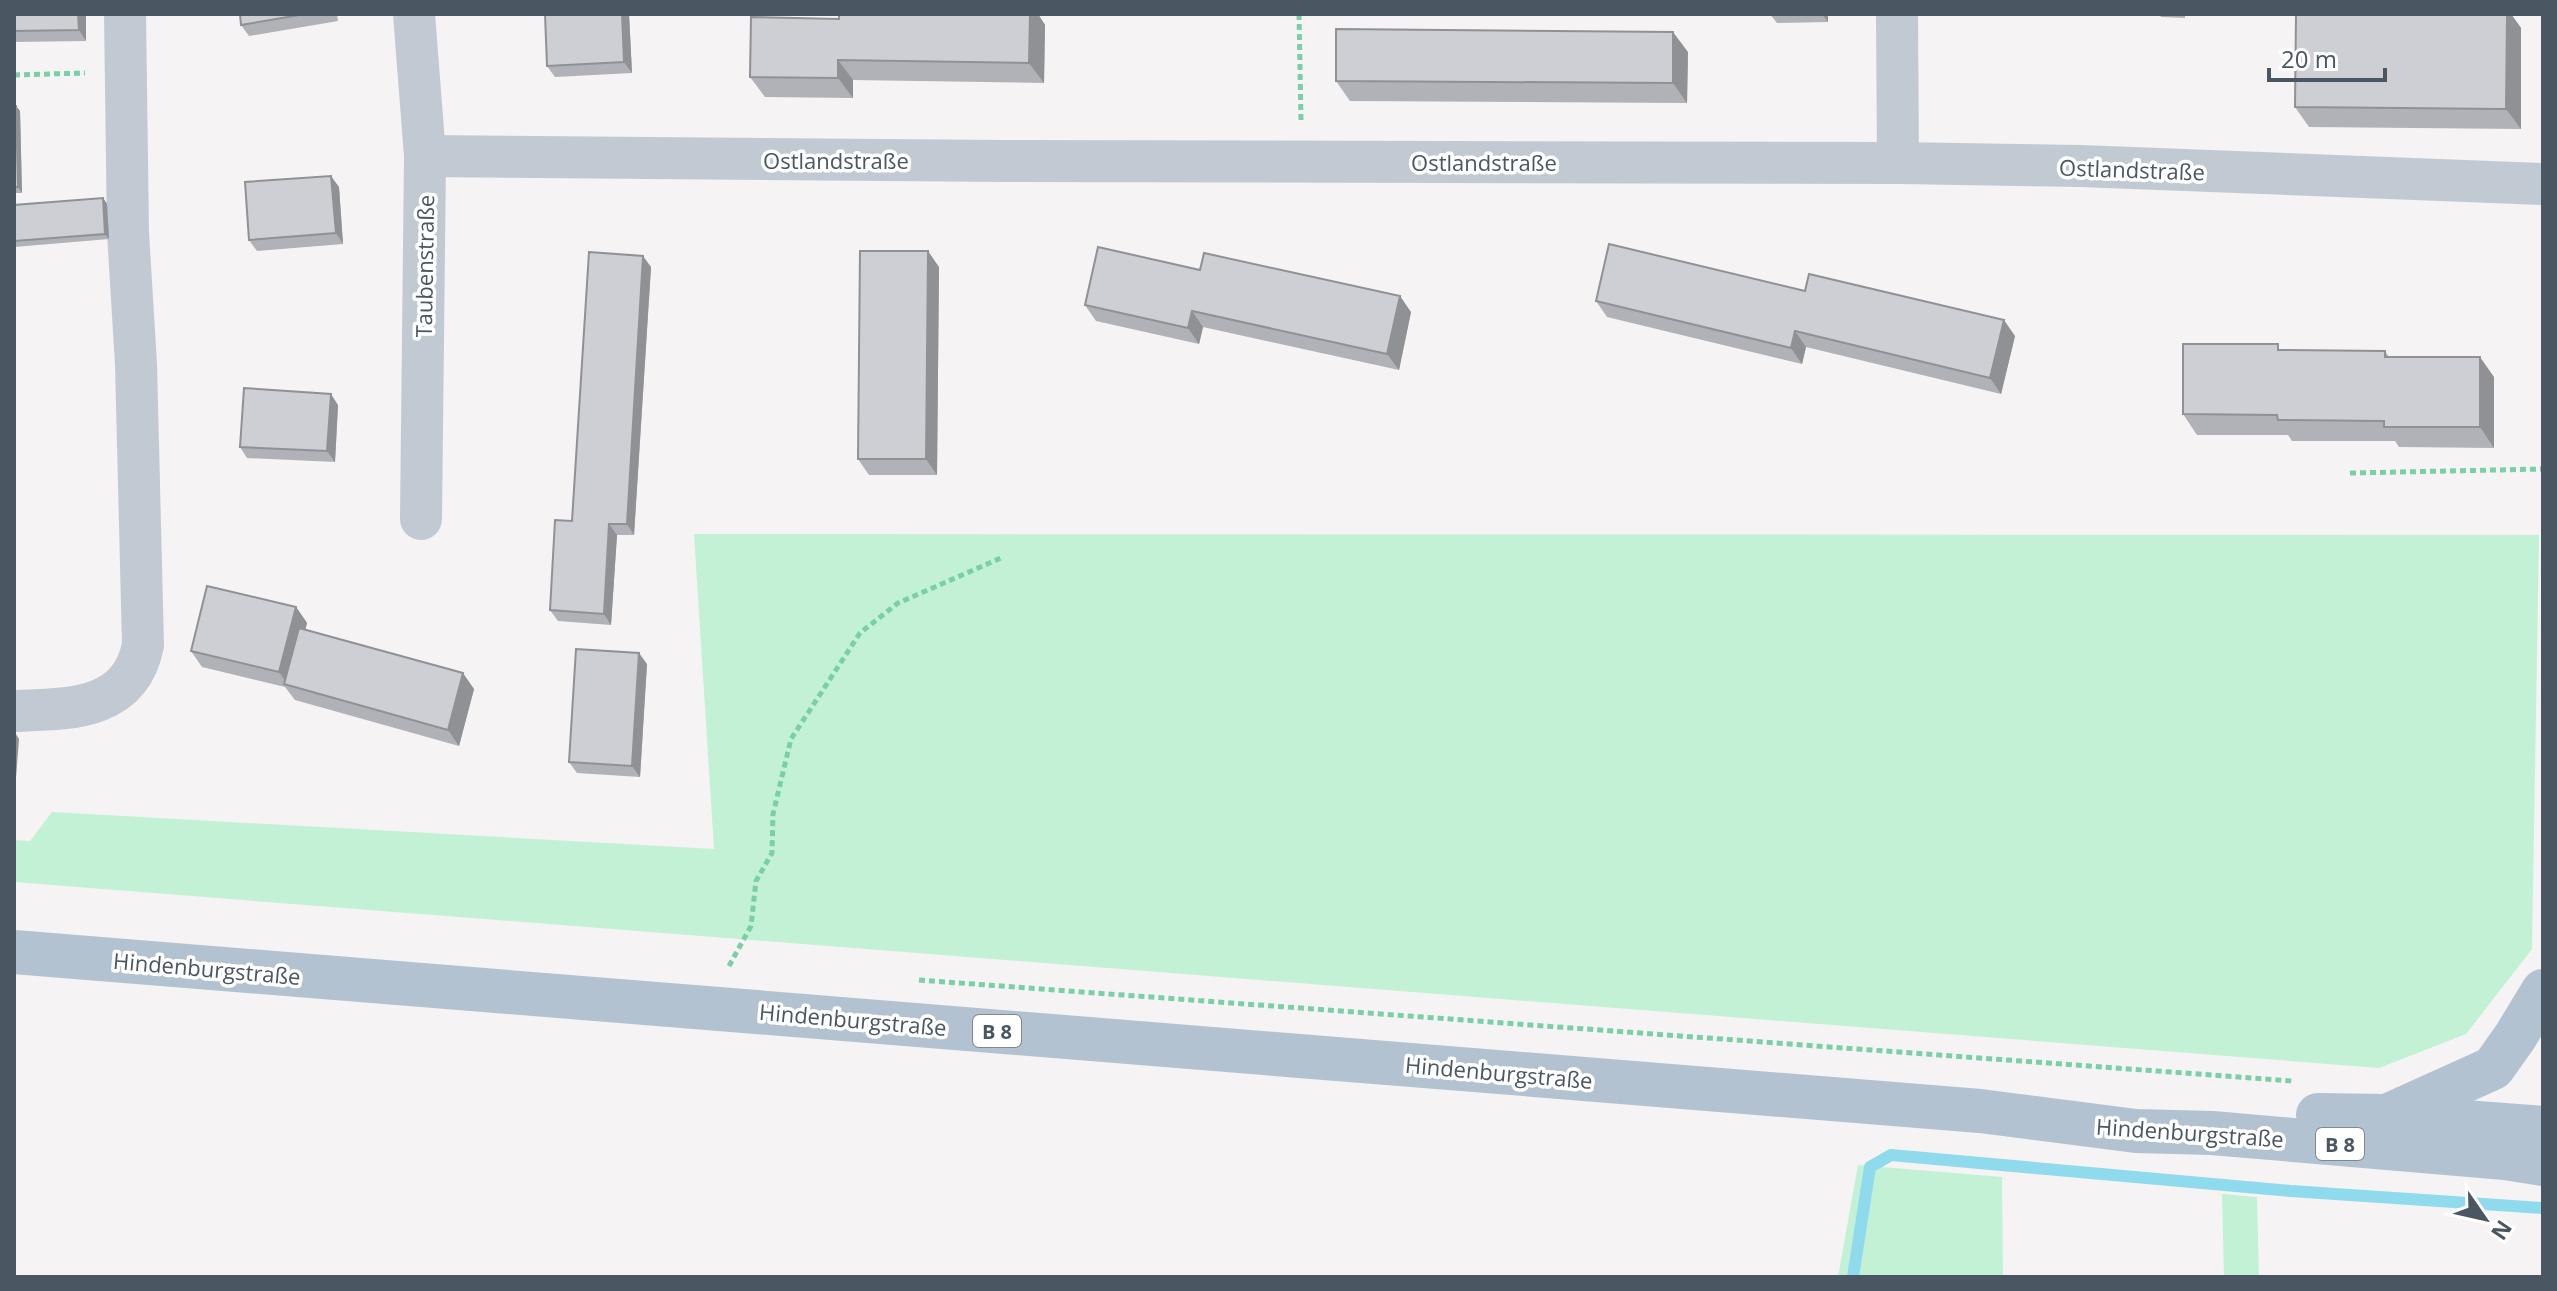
<svg xmlns="http://www.w3.org/2000/svg" width="2557" height="1291" viewBox="0 0 2557 1291" font-family="'Open Sans',sans-serif">
  <style>
    .green { fill: #c3f1d5 }
    .lines { fill: none; stroke-linecap: round; stroke-linejoin: round }
    .stream { stroke: #90daee; stroke-width: 12 }
    .path { stroke: #7ad0a6; stroke-width: 5; stroke-dasharray: 6 4; stroke-linecap: butt }
    .minor { stroke: #c1cad2; stroke-width: 42 }
    .major { stroke: #b3c2d1; stroke-width: 44 }
    .wall { fill: #b0b2b7 }
    .shaded-wall { fill: #909195 }
    .building { fill: #cdcfd5; stroke: #909195; stroke-width: 2 }
    .labels { text-anchor: middle; dominant-baseline: central; stroke-width: 7; stroke-linejoin: round; paint-order: stroke }
    .shield { fill: #fff; stroke: #808990; stroke-width: 2 }
    .shield-label { font-size: 20px; font-weight: bold; fill: #4a5661 }
    .street-label { font-size: 22px; fill: #4a5661; stroke: #fff }
  </style>
  <rect width="100%" height="100%" fill="#f5f3f3"/>
  <g class="green">
    <polygon points="694,534 2539,535 2532,949 2466,1034 2379,1068 14,882 14,840 30,841 52,812 714,849"/>
    <polygon points="1858,1165 2002,1177 2003,1277 1838,1277"/>
    <polygon points="2222,1194 2257,1197 2259,1277 2224,1277"/>
  </g>
  <g class="lines">
    <polyline class="stream" points="1853,1277 1870,1167 1891,1155 2291,1191 2543,1208"/>
    <g class="path">
      <polyline points="1299,14 1301,121"/>
      <polyline points="14,75 85,73"/>
      <polyline points="2350,473 2543,469"/>
      <polyline points="729,966 751,926 756,881 772,853 773,814 791,739 860,633 898,603 1001,558"/>
      <polyline points="919,980 2293,1081"/>
    </g>
    <g class="minor">
      <polyline points="414,14 425,156 421,519"/>
      <polyline points="1897,14 1898,163"/>
      <polyline points="425,156 1005,161 1898,163 2081,166 2543,184"/>
      <path d="M14,711C69,709 130,711 143,645L136,364L128,233L125,14"/>
    </g>
    <g class="major">
      <polyline points="14,952 1980,1111 2136,1131 2212,1133 2505,1158 2543,1164"/>
      <polyline points="2318,1115 2386,1116 2543,1128"/>
      <polyline points="2389,1115 2493,1068 2515,1037 2543,991"/>
    </g>
  </g>
  <g class="wall">
    <polygon points="14,14 86,14 86,41 14,42"/>
    <polygon points="240,14 337,14 338,21 249,36 241,25"/>
    <polygon points="629,14 632,73 555,77 547,66"/>
    <polygon points="839,14 1038,14 1045,25 1044,83 853,80 853,98 765,97 750,77 839,19"/>
    <polygon points="1770,14 1828,14 1828,22 1777,23"/>
    <polygon points="2038,14 2075,14 2075,16 2039,16"/>
    <polygon points="2159,14 2185,14 2185,18 2161,17"/>
    <polygon points="2296,14 2511,14 2521,28 2521,129 2309,127 2295,107"/>
    <polygon points="1688,52 1687,103 1350,101 1336,81"/>
    <polygon points="14,106 16,106 20,111 22,193 14,193"/>
    <polygon points="339,187 343,244 257,251 249,240"/>
    <polygon points="103,198 107,204 109,239 14,247 14,205"/>
    <polygon points="651,267 634,535 617,535 611,625 558,621 550,610 572,521"/>
    <polygon points="939,267 937,475 869,475 858,459"/>
    <polygon points="1200,270 1411,312 1399,370 1203,327 1199,344 1096,321 1085,305"/>
    <polygon points="1805,291 2015,336 2001,394 1806,347 1802,364 1607,317 1596,301"/>
    <polygon points="2282,350 2385,351 2389,357 2494,377 2494,448 2399,447 2395,441 2292,441 2288,435 2197,435 2183,414"/>
    <polygon points="338,405 335,462 247,458 240,447"/>
    <polygon points="296,607 307,623 305,630 474,689 459,746 295,700 285,687 202,667 191,651"/>
    <polygon points="647,664 640,777 577,773 569,762"/>
  </g>
  <g class="shaded-wall">
    <polygon points="78,14 86,14 86,41 79,30"/>
    <polygon points="622,14 629,14 632,73 624,62"/>
    <polygon points="1030,14 1038,14 1045,25 1044,83 1029,63"/>
    <polygon points="1822,14 1828,14 1828,22"/>
    <polygon points="2507,14 2511,14 2521,28 2521,129 2506,109"/>
    <polygon points="1673,32 1688,52 1687,103 1673,83"/>
    <polygon points="838,60 853,80 853,98 838,78"/>
    <polygon points="16,106 20,111 22,193 18,187"/>
    <polygon points="331,176 339,187 343,244 336,233"/>
    <polygon points="103,198 107,204 109,239 105,234"/>
    <polygon points="928,251 939,267 937,475 926,459"/>
    <polygon points="643,256 651,267 634,535 627,524"/>
    <polygon points="1400,296 1411,312 1399,370 1387,354"/>
    <polygon points="1192,311 1203,327 1199,344 1188,328"/>
    <polygon points="2004,320 2015,336 2001,394 1990,378"/>
    <polygon points="1795,331 1806,347 1802,364 1791,348"/>
    <polygon points="2480,357 2494,377 2494,448 2480,427"/>
    <polygon points="331,394 338,405 335,462 327,451"/>
    <polygon points="609,524 617,535 611,625 604,614"/>
    <polygon points="296,607 307,623 291,686 289,686 279,672"/>
    <polygon points="639,653 647,664 640,777 632,766"/>
    <polygon points="463,673 474,689 459,746 448,730"/>
    <polygon points="14,731 19,739 14,804"/>
  </g>
  <g class="building">
    <polygon points="14,14 78,14 79,30 14,31"/>
    <polygon points="240,14 305,14 241,25"/>
    <polygon points="545,14 622,14 624,62 547,66"/>
    <polygon points="839,14 1030,14 1029,63 838,60 838,78 750,77 751,17 839,19"/>
    <polygon points="2296,14 2507,14 2506,109 2295,107"/>
    <polygon points="1336,29 1673,32 1673,83 1336,81"/>
    <polygon points="14,106 16,106 18,187 14,187"/>
    <polygon points="331,176 336,233 249,240 245,182"/>
    <polygon points="103,198 105,234 14,241 14,205"/>
    <polygon points="1609,244 1805,291 1809,274 2004,320 1990,378 1795,331 1791,348 1596,301"/>
    <polygon points="1098,247 1200,270 1204,253 1400,296 1387,354 1192,311 1188,328 1085,305"/>
    <polygon points="860,251 928,251 926,459 858,459"/>
    <polygon points="589,252 643,256 627,524 609,524 604,614 550,610 555,520 572,521"/>
    <polygon points="2183,344 2278,344 2278,350 2385,351 2385,357 2480,357 2480,427 2384,427 2384,421 2278,420 2277,415 2183,414"/>
    <polygon points="244,388 331,394 327,451 240,447"/>
    <polygon points="207,586 296,607 279,672 191,651"/>
    <polygon points="299,628 463,673 448,730 284,684"/>
    <polygon points="576,649 639,653 632,766 569,762"/>
  </g>
  <g class="labels">
    <g class="shield">
      <rect x="973" y="1015" width="48" height="32" rx="6"/>
      <rect x="2316" y="1128" width="48" height="32" rx="6"/>
    </g>
    <g class="shield-label">
      <text x="997" y="1031">B 8</text>
      <text x="2340" y="1144">B 8</text>
    </g>
    <g class="street-label">
      <text x="836" y="160">Ostlandstraße</text>
      <text x="1484" y="162">Ostlandstraße</text>
      <text transform="translate(2132 169) rotate(2)">Ostlandstraße</text>
      <text transform="translate(424 266) rotate(-89)">Taubenstraße</text>
      <text transform="translate(207 968) rotate(5)">Hindenburgstraße</text>
      <text transform="translate(853 1019) rotate(5)">Hindenburgstraße</text>
      <text transform="translate(1499 1072) rotate(5)">Hindenburgstraße</text>
      <text transform="translate(2190 1132) rotate(4)">Hindenburgstraße</text>
    </g>
  </g>
  <rect width="2557" height="1291" fill="none" stroke="#4a5661" stroke-width="32"/>
  <g transform="translate(2485 1219) rotate(124)" stroke="#ffffff" stroke-width="6" paint-order="stroke">
  <path d="M0-6L14 30L0 20L-14 30Z" fill="#4a5661"/>
  <text y="-12" font-size="22" font-weight="bold" text-anchor="middle" fill="#4a5661">N</text>
  </g>
  <path d="M2269 68v12h116v-12" fill="none" stroke="#4a5661" stroke-width="4"/>
  <text x="2281" y="68" font-size="24" fill="#4a5661" stroke="#ffffff" stroke-width="6" paint-order="stroke">20 m</text>
</svg>
